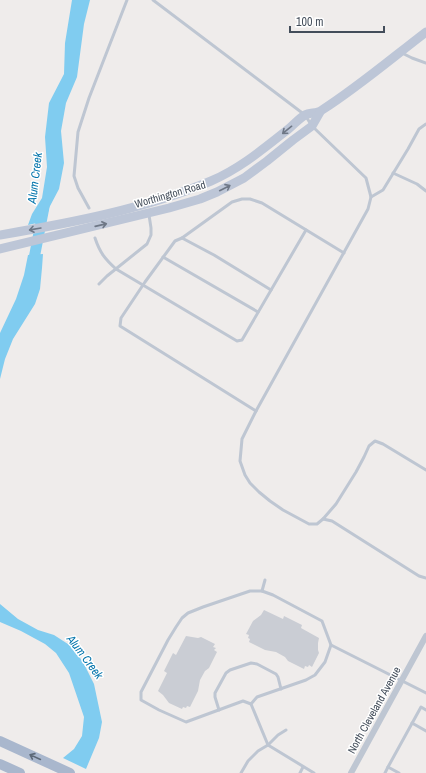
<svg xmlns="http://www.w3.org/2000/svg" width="426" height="773" viewBox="0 0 426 773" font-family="'Archivo Narrow',sans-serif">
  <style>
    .water { fill: #80ccf0 }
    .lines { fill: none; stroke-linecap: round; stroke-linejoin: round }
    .river { stroke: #80ccf0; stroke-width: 11 }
    .building { fill: #cacdd4 }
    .lane { stroke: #bec6d2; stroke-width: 3 }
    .street { stroke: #bec6d2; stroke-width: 6 }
    .secondary { stroke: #bdc6d7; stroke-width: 9 }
    .primary { stroke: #a9b7cd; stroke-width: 10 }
    .oneway { stroke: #6e7786 }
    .oneway2 { stroke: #5c6877 }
    .labels { text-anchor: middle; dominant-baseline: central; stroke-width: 3; stroke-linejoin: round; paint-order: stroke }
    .street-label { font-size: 11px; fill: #434d5a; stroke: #fff }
    .water-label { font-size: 12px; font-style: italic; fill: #0475ac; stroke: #fff }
  </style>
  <rect width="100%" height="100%" fill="#efeceb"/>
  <g class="water">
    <polygon points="72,0 90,0 84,24 77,77 66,103 61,131 64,163 59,189 49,208 46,221 28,225 32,214 42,198 47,167 45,137 49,103 64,74 65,43"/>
    <polygon points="43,254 42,268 40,289 35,304 13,339 5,359 0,379 0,333 16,299 24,275 28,255"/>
    <polygon points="0,604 18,619 38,630 54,635 71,646 83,662 94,684 102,722 99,738 86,769 63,758 74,749 82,736 84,717 69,673 56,653 45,644 21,631 0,622"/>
  </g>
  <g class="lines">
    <polyline class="river" points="32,269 44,207"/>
  </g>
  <g class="building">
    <polygon points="264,610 283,619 284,616 302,625 301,628 319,638 318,643 318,650 319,653 312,667 309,665 308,667 305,666 304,669 288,661 285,657 276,652 265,650 249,642 250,639 248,638 249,635 246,634 253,621 261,615"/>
    <polygon points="186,636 198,638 201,637 215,644 213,647 216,648 214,650 217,652 209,668 205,671 200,680 198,691 190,707 187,706 186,708 183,707 182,709 169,703 163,695 158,691 167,673 164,671 173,653 176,655"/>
  </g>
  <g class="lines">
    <g class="lane">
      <polyline points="153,0 305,115 312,126 366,178 371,197 368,209 256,411 242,439 240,461 245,475 250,483 259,492 270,501 283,510 309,524 317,524 323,519 336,504 356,472 364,457 369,446 375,441 383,444 426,470"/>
      <polyline points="402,53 412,58 426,63"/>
      <polyline points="393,173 417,184 426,191"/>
      <polyline points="371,197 383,190 408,149 419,129 426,124"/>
      <polyline points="89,208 78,188 74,176 78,132 89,98 127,0"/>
      <path d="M95,238C100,253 105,259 116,269L237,341L242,340L306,230"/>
      <polyline points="182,238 214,255 271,290"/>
      <polyline points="163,257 258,312"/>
      <polyline points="99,284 107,276 147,244 151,235 151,228 149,215"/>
      <polyline points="256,411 120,326 121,318 145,282 175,241 182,238 232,202 242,199 250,199 262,203 344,253"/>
      <polyline points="323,519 332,521 419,576 426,578"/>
      <polygon points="250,591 262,591 273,595 322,621 331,645 325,662 315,675 306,680 257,697 251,704 243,701 186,722 159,710 141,700 141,692 168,640 176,627 182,618 188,613 203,607"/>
      <polyline points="262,591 265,580"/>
      <polyline points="331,645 426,693"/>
      <polyline points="251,704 268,745 314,773"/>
      <polyline points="219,710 215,697 215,693 226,673 230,670 251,663 257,664 276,674 278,677 281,689"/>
      <polyline points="412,723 426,731"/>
      <polyline points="241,773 248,761 258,751 268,745 278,735 286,730"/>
      <polyline points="300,773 303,767"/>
      <polyline points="385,773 388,767"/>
      <polyline points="399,773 388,767 421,707 426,710"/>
    </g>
    <polyline class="street" points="351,773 426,636"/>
    <g class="secondary">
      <path d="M0,235C70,223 145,209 211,181C239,169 262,150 286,131C293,126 298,119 305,115C310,112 317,114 322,110C358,87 392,58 426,32"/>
      <polyline points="0,249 169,208 200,199 217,192 244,178 267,161 293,140 312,126 320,112"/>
    </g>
    <g class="primary">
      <polyline points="0,741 70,773"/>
      <polyline points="0,764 20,773"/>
    </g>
  </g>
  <defs><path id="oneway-shaft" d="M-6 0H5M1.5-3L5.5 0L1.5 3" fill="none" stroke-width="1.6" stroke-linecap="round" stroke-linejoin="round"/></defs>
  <g class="oneway">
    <use href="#oneway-shaft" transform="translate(287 130) rotate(141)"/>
    <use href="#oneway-shaft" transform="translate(225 188) rotate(-27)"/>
    <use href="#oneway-shaft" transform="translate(101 225) rotate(-13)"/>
    <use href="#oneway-shaft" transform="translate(35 229) rotate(170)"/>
  </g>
  <use class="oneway2" href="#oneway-shaft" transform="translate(35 757) rotate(-155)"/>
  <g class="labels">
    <g class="street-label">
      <text transform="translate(170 194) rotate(-16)">Worthington Road</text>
      <text transform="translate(374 710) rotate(-61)">North Cleveland Avenue</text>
    </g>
    <g class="water-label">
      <text transform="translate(35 178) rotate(-83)">Alum Creek</text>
      <text transform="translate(85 657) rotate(53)">Alum Creek</text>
    </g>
  </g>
  <path d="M290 26v6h94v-6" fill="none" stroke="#434d5a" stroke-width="2"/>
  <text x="296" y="26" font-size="12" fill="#434d5a" stroke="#ffffff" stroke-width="3" paint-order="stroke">100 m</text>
</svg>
